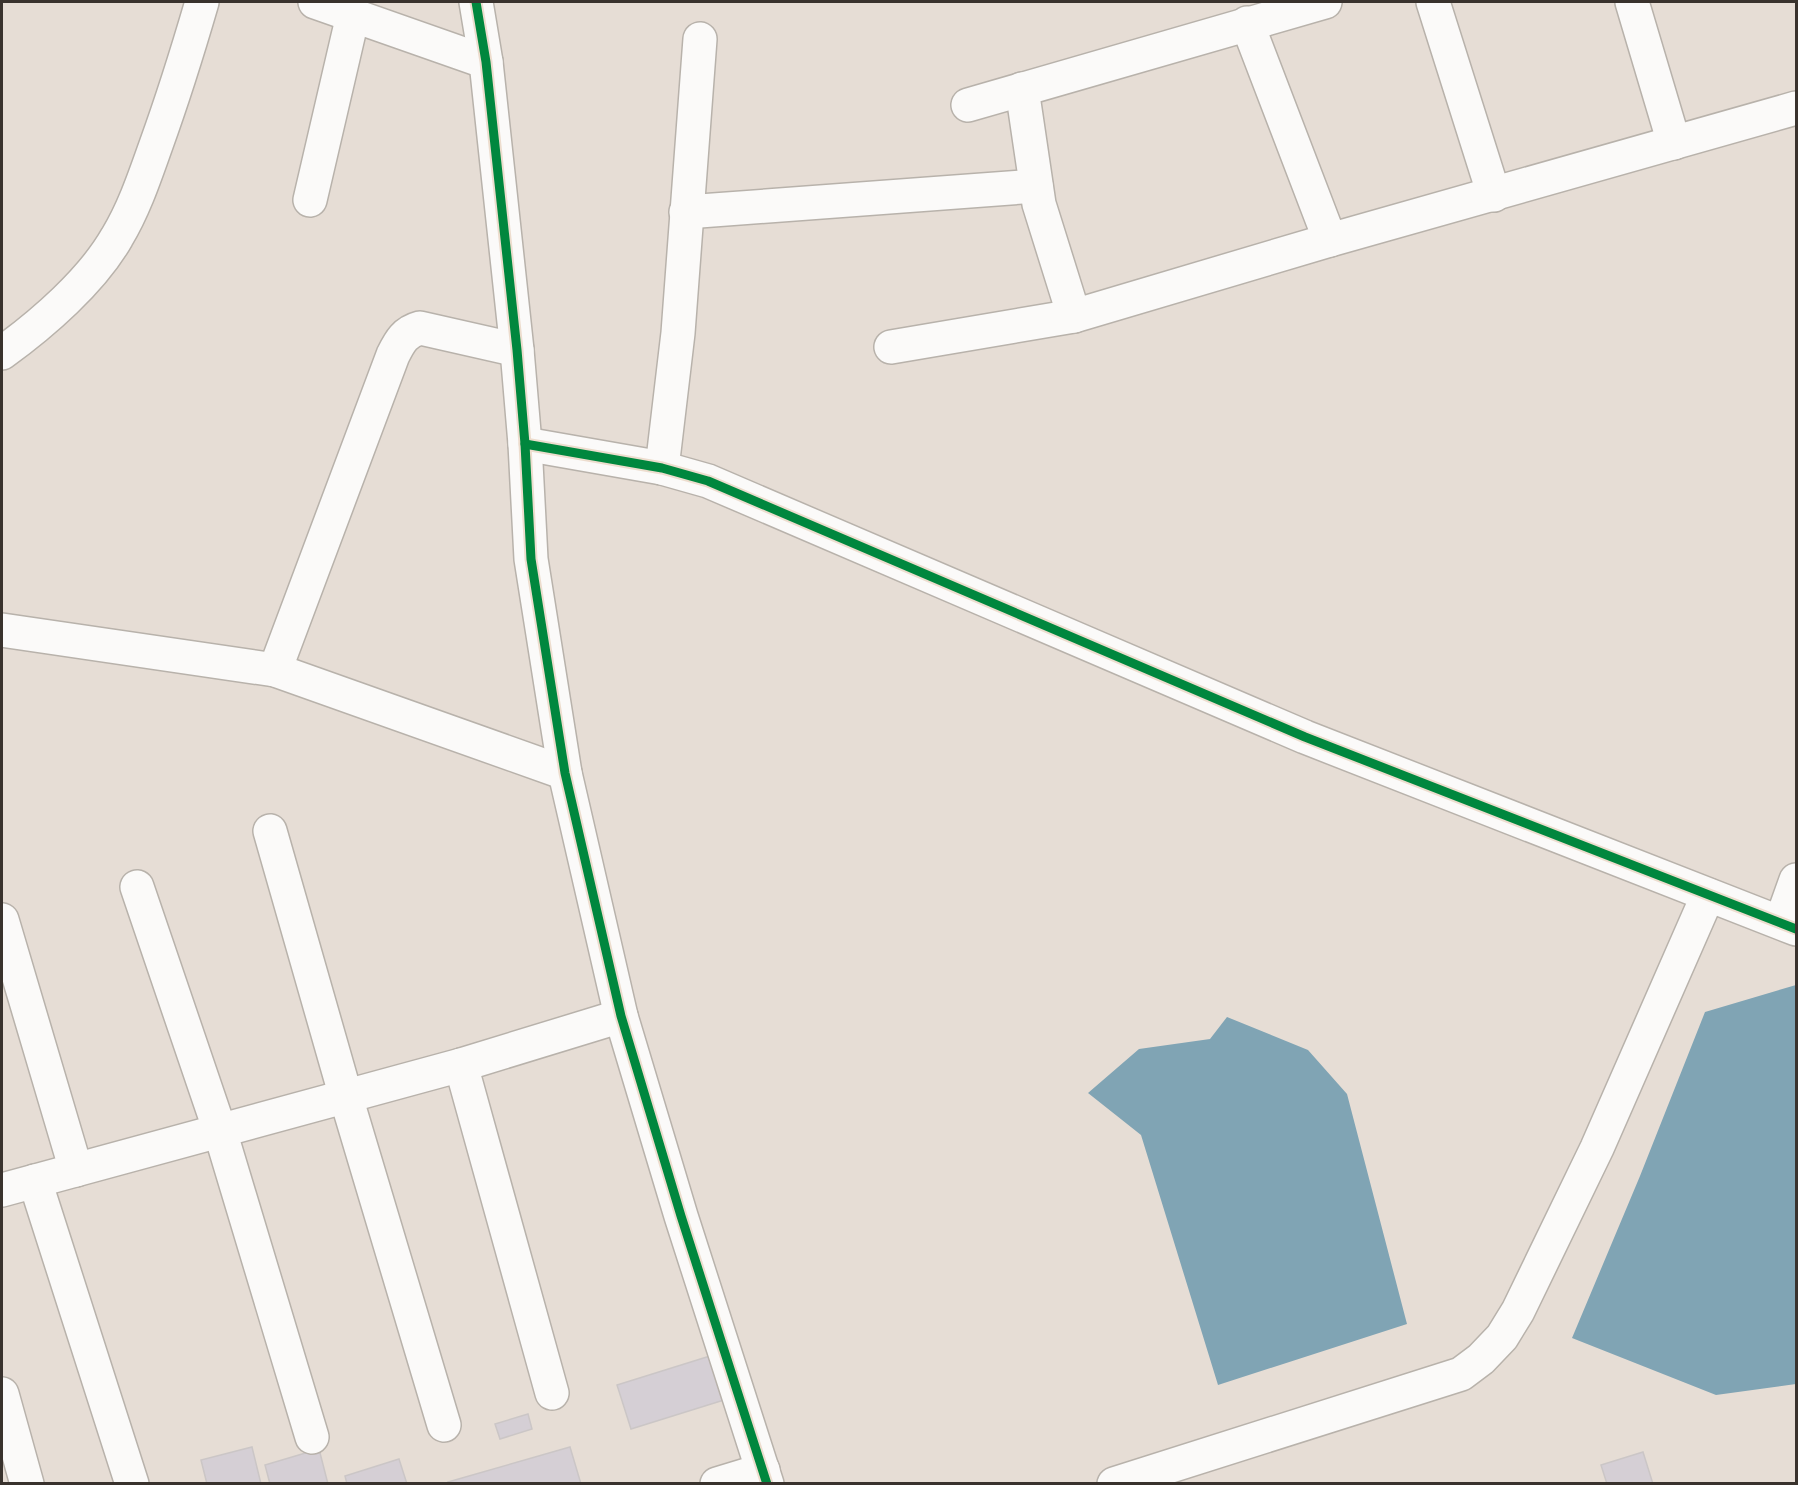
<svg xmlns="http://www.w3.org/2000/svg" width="1798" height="1485" viewBox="0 0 1798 1485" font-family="Signika,sans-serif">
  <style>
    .water { fill: #80a4b4 }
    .building { fill: #d5cfd5; stroke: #cbc6c6; stroke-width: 1.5 }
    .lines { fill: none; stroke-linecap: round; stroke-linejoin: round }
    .minor-casing { stroke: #b8b2ab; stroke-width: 36 }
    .tertiary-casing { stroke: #b8b2ab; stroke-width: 36 }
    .minor { stroke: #fbfaf9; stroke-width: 33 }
    .tertiary { stroke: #fbfaf9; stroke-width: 33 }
    .cycleway-casing { stroke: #edddce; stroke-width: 13 }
    .cycleway { stroke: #00873e; stroke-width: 9 }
  </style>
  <rect width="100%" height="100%" fill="#e6ddd5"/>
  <g class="water">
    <polygon points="1796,985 1796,1384 1716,1395 1572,1338 1640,1176 1705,1012"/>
    <polygon points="1227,1017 1308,1050 1347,1094 1407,1324 1218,1385 1141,1135 1088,1093 1139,1049 1210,1039"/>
  </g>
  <g class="building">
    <polygon points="710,1356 724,1400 631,1429 617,1385"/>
    <polygon points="528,1414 532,1429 500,1439 495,1424"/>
    <polygon points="252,1447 261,1484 207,1484 201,1460"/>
    <polygon points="570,1447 581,1484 449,1484 448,1482"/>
    <polygon points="319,1449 328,1484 270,1484 265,1465"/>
    <polygon points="1643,1452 1653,1484 1607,1484 1601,1465"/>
    <polygon points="399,1459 407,1484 347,1484 345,1476"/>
  </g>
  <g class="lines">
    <g class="minor-casing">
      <g id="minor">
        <polyline points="315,2 486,62"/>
        <polyline points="1433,2 1494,195"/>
        <polyline points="1632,2 1674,143"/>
        <polyline points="1247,23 1330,240"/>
        <polyline points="1022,89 1039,204 1074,316"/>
        <polyline points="968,105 1325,2"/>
        <polyline points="310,200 353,15"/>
        <polyline points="686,212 1036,186"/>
        <polyline points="891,347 1074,316 1330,240 1796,108"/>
        <path d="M2,353C42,324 92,281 117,237C134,209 145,176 156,145C173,98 188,50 202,2"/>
        <polyline points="662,468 678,333 700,39"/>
        <polyline points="2,630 275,670 565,773"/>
        <path d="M275,670L393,355C400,341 405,332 420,328L517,350"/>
        <polyline points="270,831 346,1097 444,1425"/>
        <polyline points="137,887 220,1131 312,1437"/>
        <polyline points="2,920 76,1170"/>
        <polyline points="1781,922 1796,880"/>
        <polyline points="461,1065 552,1393"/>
        <polyline points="35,1181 132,1484"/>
        <polyline points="2,1190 461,1065 621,1016"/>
        <polyline points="2,1394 27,1484"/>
        <polyline points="717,1484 763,1470"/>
        <polyline points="1114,1484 1461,1374 1481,1359 1502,1337 1518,1311 1597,1148 1708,895"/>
      </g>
    </g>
    <g class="tertiary-casing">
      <g id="tertiary">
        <polyline points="476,2 486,62 517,350 525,444 531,559 565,773 621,1016 681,1216 767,1484"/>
        <polyline points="525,444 662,468 708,481 1305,737 1796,929"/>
      </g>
    </g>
    <use href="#minor" class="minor"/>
    <use href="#tertiary" class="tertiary"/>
    <g class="cycleway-casing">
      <g id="cycleway">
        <polyline points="476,2 486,62 517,350 525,444 531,559 565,773 621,1016 681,1216 767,1484"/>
        <polyline points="525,444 662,468 708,481 1305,737 1796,929"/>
      </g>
    </g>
    <use href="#cycleway" class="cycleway"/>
  </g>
  <rect width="1798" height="1485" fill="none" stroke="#39322d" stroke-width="6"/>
</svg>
